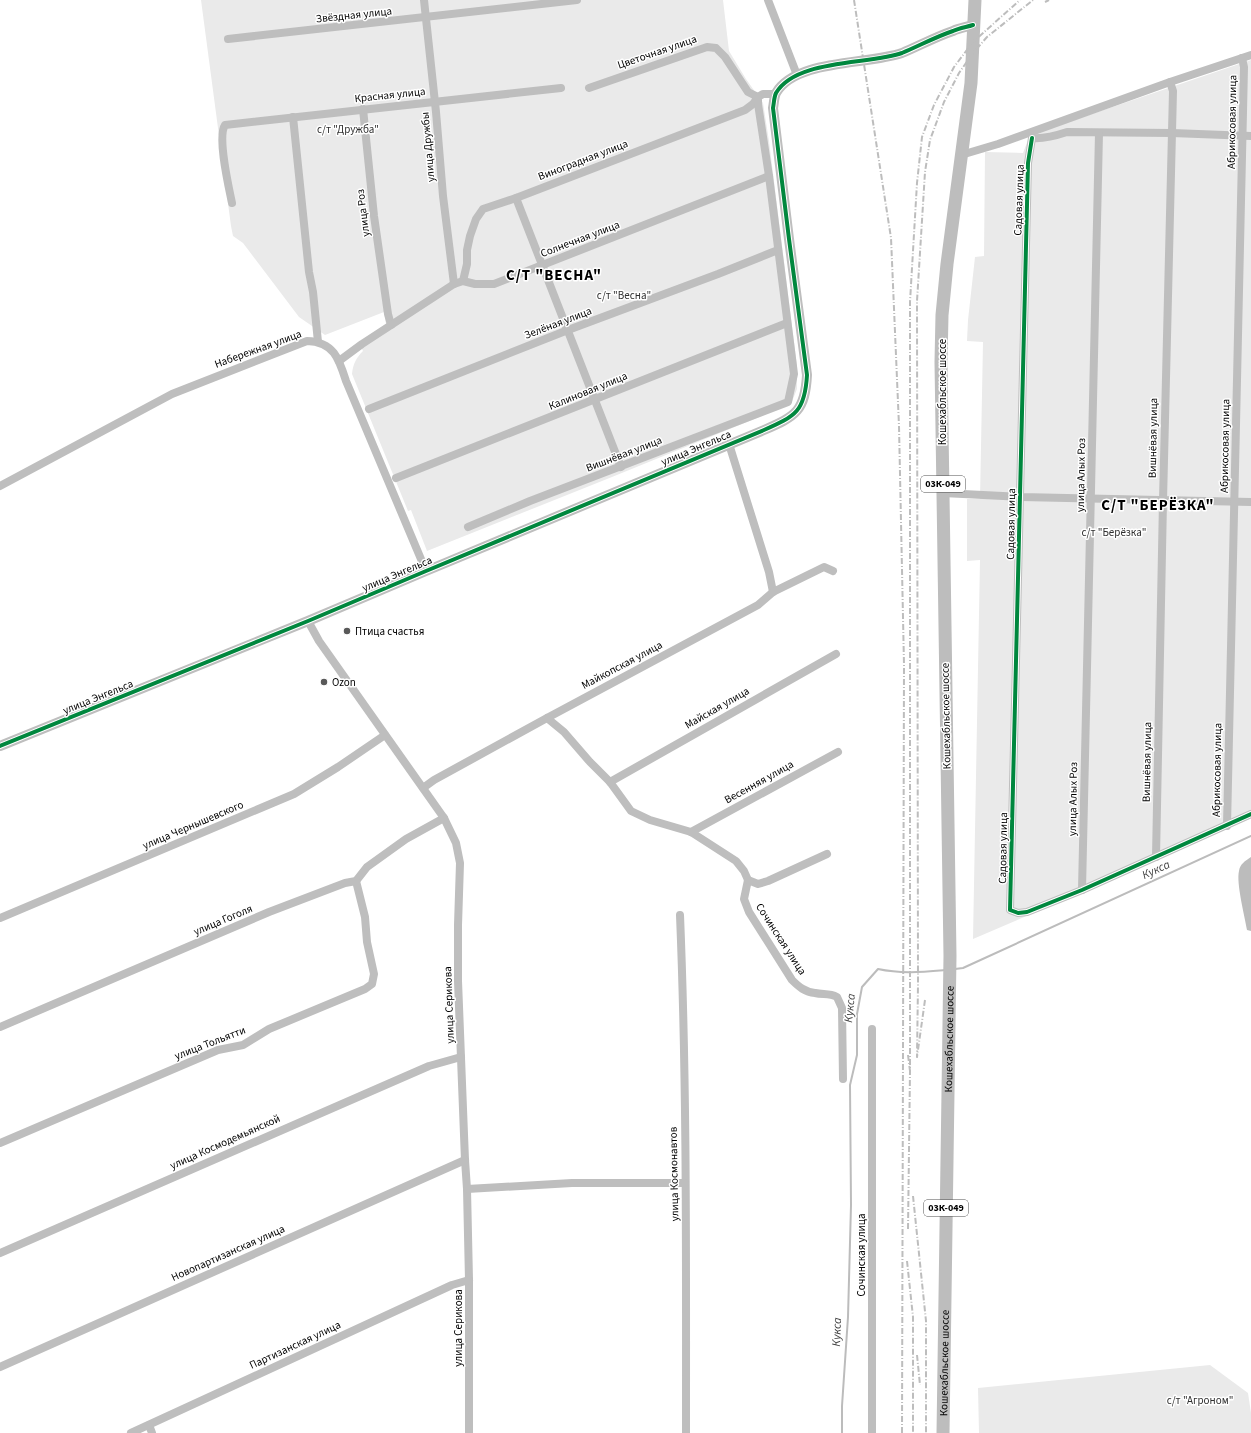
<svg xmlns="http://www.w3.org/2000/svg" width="1251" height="1433" viewBox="0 0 1251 1433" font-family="'Source Sans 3',sans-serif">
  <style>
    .green { fill: #eaeaea }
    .water { fill: #bcbcbc }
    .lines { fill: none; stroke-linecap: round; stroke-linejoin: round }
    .stream { stroke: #bcbcbc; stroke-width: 2 }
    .minor { stroke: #bebebe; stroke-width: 8 }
    .tertiary { stroke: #bebebe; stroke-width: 10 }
    .primary { stroke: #bdbdbd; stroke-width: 13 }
    .rail { stroke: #bdbdbd; stroke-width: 2; stroke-dasharray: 6 2 1 2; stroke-linecap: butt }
    .cycleway-casing { stroke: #fff; stroke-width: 6 }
    .cycleway { stroke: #00873e; stroke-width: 4 }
    .poi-dot { fill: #595959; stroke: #fff; stroke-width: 1.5 }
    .labels { text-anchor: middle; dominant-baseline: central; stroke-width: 3; stroke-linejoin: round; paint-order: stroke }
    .shield { fill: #fff; stroke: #4c4c4c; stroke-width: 1 }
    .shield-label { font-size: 10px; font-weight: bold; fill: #000 }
    .street-label { font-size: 11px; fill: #000; stroke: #fff }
    .park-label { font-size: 11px; fill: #2f2f2f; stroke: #fff }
    .poi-label { font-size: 11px; fill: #000; stroke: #fff; text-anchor: start }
    .water-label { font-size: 12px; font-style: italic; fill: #404040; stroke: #fff }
    .district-label { font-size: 15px; font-weight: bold; letter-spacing: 1px; fill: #000; stroke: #fff }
  </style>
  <rect width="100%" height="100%" fill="#fff"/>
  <g class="green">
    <path d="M201,0H723L729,51L746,79L763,103L769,141L797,366V389L791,404L612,477L427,551L411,510L408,511L352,374C353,364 356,358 363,351L359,343L386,324L384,312L325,335L299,317L243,243L233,236L231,226Z"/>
    <polygon points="1251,60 1251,818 1139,868 973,939 980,560 967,561 967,499 980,499 983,342 967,341 968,320 975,257 984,256 985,152 1023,153 1030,135"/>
    <polygon points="1210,1365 1248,1393 1251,1413 1251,1433 979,1433 978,1388"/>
  </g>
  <path class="water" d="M1251,857V931L1247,930C1245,917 1236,883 1239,871C1240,864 1245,861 1251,857Z"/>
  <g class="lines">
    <g class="stream">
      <polyline points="955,969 963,968 1251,836"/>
      <path d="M842,1433V1406L848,1317L851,1205L850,1085L857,1055V1014L862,987L878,969C901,974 922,972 945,970"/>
    </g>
    <g class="minor">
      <polyline points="424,0 436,112 443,196 454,284"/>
      <polyline points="768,0 797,75"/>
      <polyline points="228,39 577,0"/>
      <polyline points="363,109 374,216 388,314 391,325"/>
      <polyline points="293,117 309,272 313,292 318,342"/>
      <polyline points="1032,138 1028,163 1010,910 1018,913 1027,912 1082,890 1251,814"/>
      <path d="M1032,138C1044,139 1055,136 1067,132L1172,133L1251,136"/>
      <polyline points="961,155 998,144 1170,82 1251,55"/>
      <polyline points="516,198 621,467"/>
      <path d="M232,203C229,188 217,137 225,125L561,88"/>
      <polyline points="463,281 467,264 467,250 470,236 476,219 483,209 516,198 745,110 753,104 758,97 748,92 725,57 716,48 707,47 589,88"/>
      <polyline points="339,361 362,344 454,284 463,281 475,284 494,284 769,176"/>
      <polyline points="369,409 568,330 718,274 778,250"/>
      <polyline points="729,444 769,572 773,592"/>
      <polyline points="396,478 787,323"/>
      <path d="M0,486L172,394L307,341C334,342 339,359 346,381L426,571"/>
      <polyline points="943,493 1021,497 1251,502"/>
      <polyline points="468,527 530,501 788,402 794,374 769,176 758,104 758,97 763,94 775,94"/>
      <polyline points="308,621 319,641 444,818 456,843 460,863 458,925 458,981 465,1160 467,1189 469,1280 469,1433"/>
      <path d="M547,718L564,732L590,762L610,782L631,811L650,820L691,832L736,861L744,871L748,880L744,899L749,912L792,980C799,987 805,992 815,993C823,995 829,993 837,997L842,1008L843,1079"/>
      <polyline points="610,782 836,654"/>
      <polyline points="423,788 434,780 547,718 758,605 773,592 824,567 833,571"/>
      <polyline points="1227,826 1244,67 1242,58"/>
      <polyline points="691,832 838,752"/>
      <polyline points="1156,857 1163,501 1173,91 1170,82"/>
      <polyline points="748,880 758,884 768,881 827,854"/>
      <polyline points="1082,890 1099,133"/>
      <path d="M680,915C687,1087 686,1260 686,1433"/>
      <polyline points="0,918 294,794 338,767 385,735"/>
      <polyline points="0,1027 269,912 345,883 356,881 367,867 406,839 444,818"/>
      <polyline points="0,1143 218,1050 243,1045 269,1029 365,989 372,984 374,974 367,942 365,917 356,881"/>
      <polyline points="467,1189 572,1183 685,1183"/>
      <polyline points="0,1253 429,1066 461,1057"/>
      <polyline points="0,1367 465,1160"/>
      <polyline points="149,1425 152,1433"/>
      <polyline points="131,1433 452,1285 469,1280"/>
      <polyline points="872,1433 872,1029"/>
    </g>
    <path class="tertiary" d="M0,746L308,621L426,571L764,430C796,416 805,411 807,375L789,239L773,108C774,103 774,97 776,93C796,59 867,65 902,53C919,46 935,37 953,31C959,28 967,27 973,25"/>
    <path class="primary" id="s1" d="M943,1433L950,956L941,362L942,315L947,264L971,83L975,0"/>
    <g class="rail">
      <polyline points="854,0 891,238 899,426 904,665 902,1433"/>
      <polyline points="1045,2 1049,0"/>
      <polyline points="925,1000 917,1057 918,984 917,301 925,172 930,140 944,102 959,73 973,53 987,37 1033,0"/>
      <polyline points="908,1055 910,1071 910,302 917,183 922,137 934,105 954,67 973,42 1020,0"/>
      <polyline points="913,1196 926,1321 926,1433"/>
      <polyline points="908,1229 910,1071"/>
      <polyline points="907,1261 913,1317 913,1433"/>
      <polyline points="917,1355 920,1385"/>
    </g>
    <g class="cycleway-casing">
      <g id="cycleway">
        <polyline points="1032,138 1028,163 1010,910 1018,913 1027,912 1082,890 1251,814"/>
        <path d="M0,746L308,621L426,571L764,430C796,416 805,411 807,375L789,239L773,108C774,103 774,97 776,93C796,59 867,65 902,53C919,46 935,37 953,31C959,28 967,27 973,25"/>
      </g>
    </g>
    <use href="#cycleway" class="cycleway"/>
  </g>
  <g class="poi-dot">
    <circle cx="347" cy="631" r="4"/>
    <circle cx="324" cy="682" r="4"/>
  </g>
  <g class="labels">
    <g class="shield">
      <rect x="921" y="476" width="44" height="16" rx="3"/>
      <rect x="924" y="1200" width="44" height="16" rx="3"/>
    </g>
    <g class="shield-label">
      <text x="943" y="484">03К-049</text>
      <text x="946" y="1208">03К-049</text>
    </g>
    <g class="street-label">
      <text transform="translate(354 15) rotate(-6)">Звёздная улица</text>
      <text transform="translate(657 52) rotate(-19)">Цветочная улица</text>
      <text transform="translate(390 95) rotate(-6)">Красная улица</text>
      <text transform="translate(1232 122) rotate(-89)">Абрикосовая улица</text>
      <text transform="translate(428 147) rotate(-95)">улица Дружбы</text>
      <text transform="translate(583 160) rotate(-21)">Виноградная улица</text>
      <text transform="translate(1019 200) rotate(-88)">Садовая улица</text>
      <text transform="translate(363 213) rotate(-97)">улица Роз</text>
      <text transform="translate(580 239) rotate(-21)">Солнечная улица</text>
      <text transform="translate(558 323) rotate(-21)">Зелёная улица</text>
      <text transform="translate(258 349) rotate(-20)">Набережная улица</text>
      <text transform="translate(588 391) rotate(-22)">Калиновая улица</text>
      <text transform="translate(942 392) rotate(-90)">Кошехабльское шоссе</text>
      <text transform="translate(1153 438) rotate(-89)">Вишнёвая улица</text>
      <text transform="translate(1225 446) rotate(-89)">Абрикосовая улица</text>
      <text transform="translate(696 448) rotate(-23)">улица Энгельса</text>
      <text transform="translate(624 454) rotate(-21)">Вишнёвая улица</text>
      <text transform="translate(1081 475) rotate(-89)">улица Алых Роз</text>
      <text transform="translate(1011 524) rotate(-89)">Садовая улица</text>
      <text transform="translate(397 574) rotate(-23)">улица Энгельса</text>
      <text transform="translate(622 665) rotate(-28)">Майкопская улица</text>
      <text transform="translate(98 697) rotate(-22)">улица Энгельса</text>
      <text transform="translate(717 708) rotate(-30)">Майская улица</text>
      <text transform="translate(946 716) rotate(-91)">Кошехабльское шоссе</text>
      <text transform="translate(1147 762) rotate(-89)">Вишнёвая улица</text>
      <text transform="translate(1217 770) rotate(-89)">Абрикосовая улица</text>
      <text transform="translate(759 782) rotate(-29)">Весенняя улица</text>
      <text transform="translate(1073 799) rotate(-89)">улица Алых Роз</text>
      <text transform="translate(193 825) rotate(-23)">улица Чернышевского</text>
      <text transform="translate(1003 848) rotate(-89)">Садовая улица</text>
      <text transform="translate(223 920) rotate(-23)">улица Гоголя</text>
      <text transform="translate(781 939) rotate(57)">Сочинская улица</text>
      <text transform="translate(449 1005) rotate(-92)">улица Серикова</text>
      <text stroke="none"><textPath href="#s1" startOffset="394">Кошехабльское шоссе</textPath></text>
      <text transform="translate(210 1043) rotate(-21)">улица Тольятти</text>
      <text transform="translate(225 1142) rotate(-24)">улица Космодемьянской</text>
      <text transform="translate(674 1174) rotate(-91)">улица Космонавтов</text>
      <text transform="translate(228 1253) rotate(-24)">Новопартизанская улица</text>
      <text transform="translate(861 1255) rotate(-90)">Сочинская улица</text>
      <text transform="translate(458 1328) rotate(-90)">улица Серикова</text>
      <text transform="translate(295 1345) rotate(-25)">Партизанская улица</text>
      <text stroke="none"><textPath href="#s1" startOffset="70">Кошехабльское шоссе</textPath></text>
    </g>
    <g class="park-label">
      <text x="348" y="129">с/т "Дружба"</text>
      <text x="624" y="295">с/т "Весна"</text>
      <text x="1114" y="532">с/т "Берёзка"</text>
      <text x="1200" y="1400">с/т "Агроном"</text>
    </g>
    <g class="poi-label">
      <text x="355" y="631">Птица счастья</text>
      <text x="332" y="682">Ozon</text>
    </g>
    <g class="water-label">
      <text transform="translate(1156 870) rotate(-25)">Кукса</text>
      <text transform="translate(850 1008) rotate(-84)">Кукса</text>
      <text transform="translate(837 1332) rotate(-88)">Кукса</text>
    </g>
    <g class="district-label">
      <text x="554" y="275">С/Т "ВЕСНА"</text>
      <text x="1158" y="505">С/Т "БЕРЁЗКА"</text>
    </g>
  </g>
</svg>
